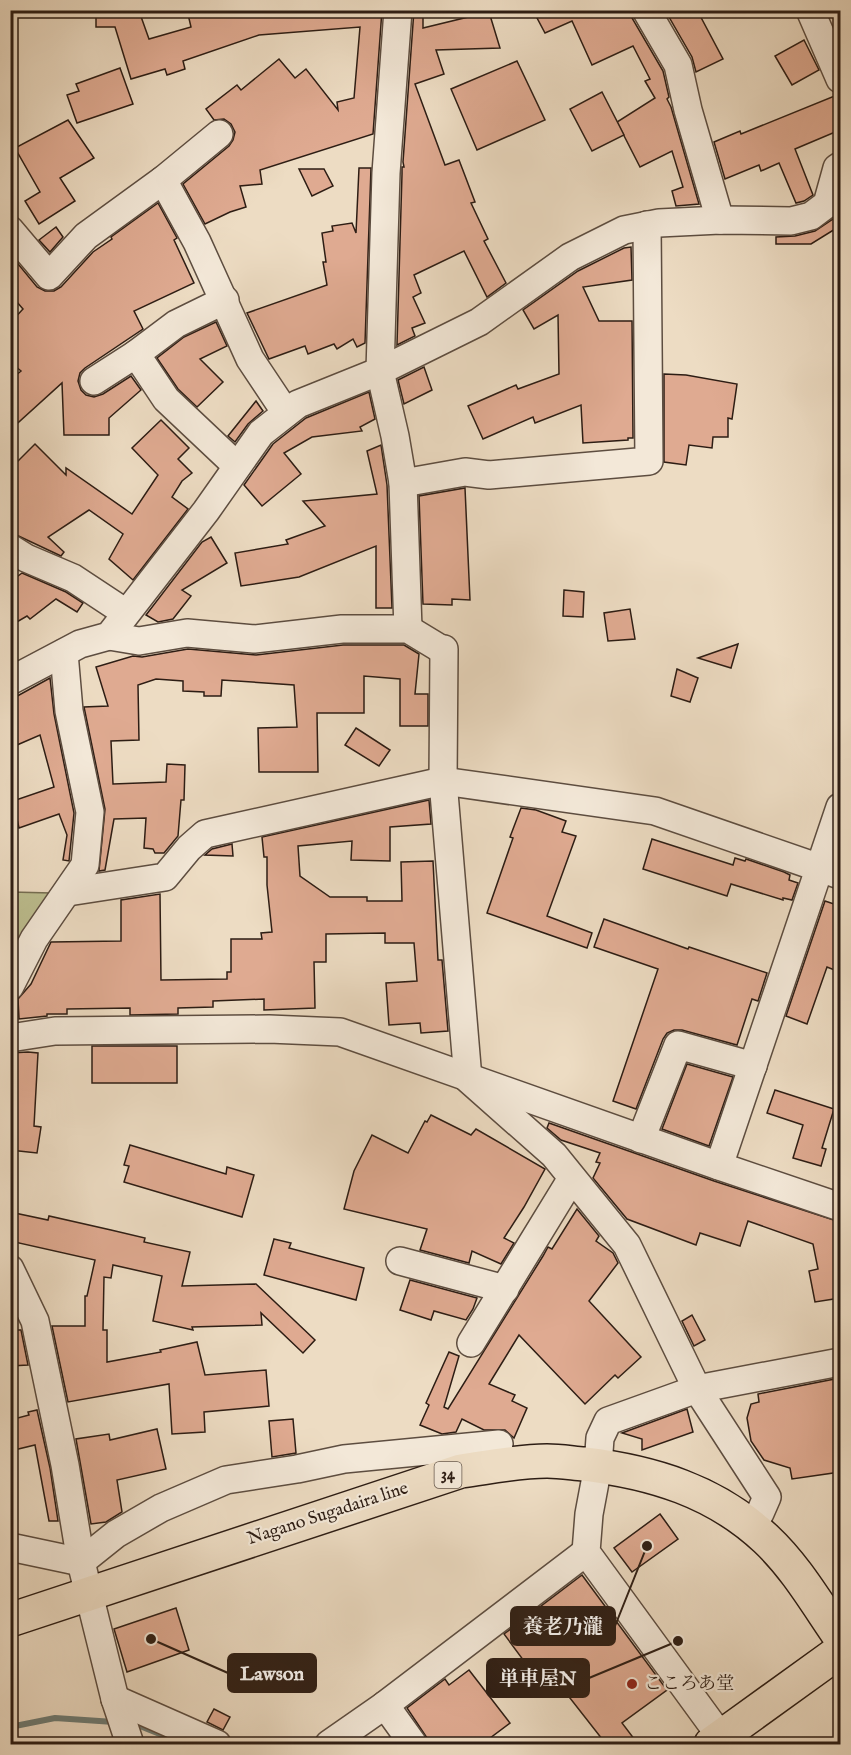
<svg xmlns="http://www.w3.org/2000/svg" width="851" height="1755" viewBox="0 0 851 1755" font-family="'IM FELL English','Noto Serif JP',serif">
  <style>
    .green { fill: #bdbf90; stroke: #756e52; stroke-width: 1.5 }
    .lines { fill: none; stroke-linecap: round; stroke-linejoin: round }
    .stream { stroke: #6e7c75; stroke-width: 6 }
    .building { fill: #dfaa91; stroke: #2d1d14; stroke-width: 1.5 }
    .minor-casing { stroke: #5d4d40; stroke-width: 30 }
    .major-casing { stroke: #2d1d14; stroke-width: 36 }
    .minor { stroke: #f3e8d8; stroke-width: 27 }
    .major { stroke: #eddcc3; stroke-width: 33 }
    .poi-dot { fill: #8f2418; stroke: #f3e8d8; stroke-width: 2 }
    .labels { text-anchor: middle; dominant-baseline: central; stroke-width: 4.5; stroke-linejoin: round; paint-order: stroke }
    .shield { fill: #f3e8d8; stroke: #685a4f; stroke-width: 1.5 }
    .shield-label { font-size: 16px; font-weight: bold; fill: #2d1d14 }
    .street-label { font-size: 18px; fill: #2d1d14; stroke: #f3e8d8 }
    .poi-label { font-size: 18px; fill: #2d1d14; stroke: #f3e8d8; text-anchor: start }
    .leader { fill: none; stroke: #2d1d14; stroke-width: 2 }
    .callout-dot { fill: #2d1d14; stroke: #f3e8d8; stroke-width: 2 }
    .callout { fill: #2d1d14; stroke: #2d1d14; stroke-width: 2 }
    .callout-label { font-size: 20px; text-anchor: middle; font-weight: bold; fill: #fff }
  </style>
  <rect width="100%" height="100%" fill="#eddcc3"/>
  <filter id="stains"><feTurbulence type="fractalNoise" baseFrequency=".00333" numOctaves="4"/><feColorMatrix values="0 0 0 0 .2 0 0 0 0 .09 0 0 0 0 .02 0 0 0 .5 -.17"/></filter>
  <radialGradient id="worn" r=".72"><stop offset=".6" stop-color="#630" stop-opacity="0"/><stop offset="1" stop-color="#630" stop-opacity=".3"/></radialGradient>
  <polygon class="green" points="11,892 51,893 11,970"/>
  <g class="lines">
    <g class="stream">
      <polyline points="130,1722 182,1743"/>
      <polyline points="10,1727 55,1718 114,1722"/>
    </g>
  </g>
  <g class="building">
    <polygon points="187,10 382,10 373,134 260,170 262,184 240,186 246,207 230,212 205,224 183,184 229,146 233,140 235,132 231,124 224,119 214,120 206,109 237,85 241,90 279,59 295,78 306,69 338,110 337,102 354,98 360,27 259,35 183,61 185,69 167,75 165,69 131,79 115,27 96,27 96,11 139,11 149,39 191,27"/>
    <polygon points="414,10 423,10 423,28 489,12 500,48 436,50 444,74 415,84 445,165 459,160 475,202 471,203 488,239 484,241 506,283 487,297 464,251 414,275 421,293 413,297 425,323 412,328 415,336 397,345 402,174 402,167 404,167 403,162"/>
    <polygon points="547,10 630,10 632,18 663,71 669,97 667,99 671,107 699,204 676,206 672,191 683,187 672,151 640,167 617,122 655,98 645,81 650,79 633,46 592,65 572,21 545,33 536,16"/>
    <polygon points="665,10 697,10 723,59 696,72 692,57"/>
    <polygon points="804,40 819,70 792,85 775,56"/>
    <polygon points="517,61 545,120 477,150 451,89"/>
    <polygon points="120,68 133,104 77,123 67,95 79,91 76,84"/>
    <polygon points="602,92 624,135 592,151 570,109"/>
    <polygon points="837,95 840,105 840,130 795,149 813,195 804,201 796,203 779,163 761,171 759,165 725,179 714,142 740,131 741,134"/>
    <polygon points="68,120 94,158 60,178 75,201 39,224 25,201 40,192 15,148"/>
    <polygon points="359,168 371,168 365,343 357,347 353,339 337,349 334,344 308,354 305,346 269,359 247,313 327,285 323,262 326,262 322,233 333,231 332,226 352,223 356,233"/>
    <polygon points="299,169 324,169 333,186 312,196"/>
    <polygon points="158,203 177,238 174,240 194,283 134,311 143,329 85,368 80,373 78,381 81,390 86,395 94,397 103,394 131,376 141,390 109,418 109,435 64,435 62,383 10,430 10,380 21,371 10,362 10,323 23,309 10,294 10,262 14,259 37,287 45,291 54,291 61,287 93,252 112,239 111,237"/>
    <polygon points="840,211 840,226 811,244 776,244 776,237 795,236 815,231 836,217"/>
    <polygon points="56,227 63,237 50,252 39,240"/>
    <polygon points="631,247 632,280 583,287 599,321 632,321 633,438 628,438 628,440 583,443 581,405 535,423 533,417 483,439 468,406 516,385 518,389 559,374 558,315 534,329 523,310 578,271 624,248"/>
    <polygon points="216,322 227,346 200,359 223,382 197,407 178,389 157,358 184,337"/>
    <polygon points="424,367 432,390 404,404 398,380"/>
    <polygon points="664,374 686,375 737,384 732,419 728,418 728,437 713,437 712,448 689,445 686,465 664,462"/>
    <polygon points="369,392 375,419 360,427 362,431 312,437 284,453 301,474 262,506 244,485 273,444 306,418"/>
    <polygon points="256,401 263,411 248,424 235,442 228,436"/>
    <polygon points="161,420 189,448 178,459 192,473 182,481 172,497 188,509 133,580 109,559 123,534 89,510 48,537 64,552 61,556 10,532 10,469 35,444 66,475 66,468 132,514 158,475 132,448"/>
    <polygon points="381,445 387,485 392,608 376,608 376,546 299,577 241,586 235,553 288,544 286,540 325,526 303,501 377,494 367,451"/>
    <polygon points="465,488 470,600 452,599 452,605 423,604 419,496"/>
    <polygon points="211,537 227,563 182,590 191,596 173,619 158,622 146,615 202,542"/>
    <polygon points="22,573 66,592 83,603 77,612 56,599 30,619 27,616 10,626 10,582"/>
    <polygon points="564,590 584,592 583,617 563,616"/>
    <polygon points="630,609 635,639 608,641 604,613"/>
    <polygon points="738,644 731,668 698,658"/>
    <polygon points="343,645 404,645 419,654 415,694 428,694 428,726 400,726 400,679 364,676 364,713 317,713 318,772 259,772 258,728 297,727 294,685 222,680 221,696 204,696 204,692 183,691 183,681 156,679 138,685 139,740 111,741 113,784 166,782 167,764 185,765 184,800 181,800 178,836 164,853 155,853 153,849 144,848 146,818 114,819 105,870 99,871 105,809 84,707 108,706 96,667 133,656 142,657 188,649 256,655"/>
    <polygon points="677,669 698,678 690,702 671,696"/>
    <polygon points="50,678 54,714 74,813 69,861 63,860 67,835 59,814 19,828 17,819 10,819 10,802 54,787 40,735 10,748 10,700"/>
    <polygon points="356,728 390,750 379,766 345,745"/>
    <polygon points="429,800 431,824 390,827 390,861 351,860 352,841 298,846 300,876 330,897 367,897 367,901 402,901 401,862 433,861 438,960 442,960 448,1031 421,1033 420,1023 389,1025 386,983 417,981 414,943 385,943 385,933 326,934 326,962 314,962 315,1008 264,1010 264,999 213,1001 213,1007 178,1008 178,1014 130,1015 130,1008 67,1009 67,1014 47,1014 47,1016 19,1019 18,999 31,984 51,942 121,941 121,900 160,894 161,980 227,979 227,972 231,972 231,939 262,939 261,933 272,932 267,885 267,857 264,857 262,837"/>
    <polygon points="521,808 536,810 566,821 562,832 576,836 547,916 592,933 587,948 487,913 513,838 510,837"/>
    <polygon points="652,839 733,865 735,858 745,861 746,859 784,872 790,875 789,880 798,883 792,900 783,898 783,900 731,884 727,896 643,869"/>
    <polygon points="232,844 233,856 205,855 212,849"/>
    <polygon points="825,901 840,906 840,961 837,971 827,967 807,1024 786,1016"/>
    <polygon points="604,919 688,949 689,947 767,973 758,1001 752,999 737,1045 682,1030 674,1030 667,1033 663,1039 636,1109 613,1101 658,969 594,947"/>
    <rect x="92" y="1046" width="85" height="37"/>
    <polygon points="28,1052 38,1053 34,1126 41,1127 37,1153 10,1150 10,1053"/>
    <polygon points="687,1064 733,1077 709,1146 662,1129"/>
    <polygon points="775,1090 834,1109 822,1148 826,1149 821,1166 793,1158 803,1125 767,1113"/>
    <polygon points="431,1115 471,1135 476,1129 545,1169 524,1207 504,1238 514,1243 501,1264 472,1251 469,1263 420,1250 427,1229 344,1209 354,1171 372,1135 408,1153 425,1121 427,1122"/>
    <polygon points="549,1123 714,1181 840,1222 840,1298 815,1302 809,1271 818,1269 813,1244 748,1221 740,1246 700,1233 696,1245 627,1219 593,1178 600,1163 596,1162 600,1153 561,1140 547,1128"/>
    <polygon points="130,1145 226,1174 227,1167 254,1175 242,1217 124,1182 129,1166 124,1165"/>
    <polygon points="577,1209 599,1236 596,1241 613,1253 618,1263 589,1301 641,1357 618,1378 615,1375 585,1404 519,1335 489,1384 515,1395 512,1401 527,1408 514,1438 505,1430 484,1430 462,1419 456,1432 442,1434 420,1425 429,1405 426,1403 449,1352 459,1356 444,1407 448,1409 543,1256 548,1247 552,1249"/>
    <polygon points="10,1212 48,1220 49,1216 111,1230 145,1238 144,1242 190,1252 182,1286 256,1284 315,1340 303,1353 261,1313 262,1325 192,1327 193,1330 153,1321 162,1276 113,1265 111,1278 104,1277 103,1330 107,1330 107,1362 161,1352 160,1350 197,1342 205,1375 266,1370 269,1406 204,1412 205,1432 172,1434 169,1384 68,1402 52,1326 85,1326 85,1296 87,1296 95,1260 10,1241"/>
    <polygon points="274,1239 291,1243 289,1248 364,1268 356,1300 264,1275"/>
    <polygon points="410,1280 477,1298 473,1309 466,1320 434,1311 431,1320 400,1310"/>
    <polygon points="692,1315 705,1340 694,1346 682,1321"/>
    <polygon points="10,1330 21,1330 28,1365 10,1366"/>
    <polygon points="840,1378 840,1472 792,1479 790,1468 764,1460 751,1441 747,1418 751,1404 759,1402 758,1394"/>
    <polygon points="687,1409 693,1432 642,1450 642,1439 622,1433"/>
    <polygon points="37,1410 50,1468 58,1521 49,1521 35,1445 10,1451 10,1420 29,1415 28,1412"/>
    <polygon points="293,1419 296,1453 272,1457 269,1421"/>
    <polygon points="157,1429 166,1469 117,1480 122,1512 106,1522 91,1524 76,1439 109,1434 110,1440"/>
    <polygon points="660,1514 678,1539 632,1572 614,1548"/>
    <polygon points="582,1575 667,1690 622,1723 638,1744 606,1744 559,1684 547,1692 504,1634"/>
    <polygon points="176,1608 189,1650 127,1672 114,1629"/>
    <polygon points="469,1670 510,1723 482,1744 431,1744 407,1708 445,1679 449,1685"/>
    <polygon points="214,1709 230,1717 223,1730 207,1722"/>
  </g>
  <g class="lines">
    <g class="minor-casing">
      <g id="minor">
        <polyline points="398,10 386,173 380,371 395,436 403,483 408,629"/>
        <polyline points="646,10 678,65 688,110 720,220"/>
        <polyline points="810,10 840,79"/>
        <polyline points="163,180 197,242 250,359 286,413"/>
        <polyline points="10,230 49,276 86,236 163,180 219,134"/>
        <polyline points="225,300 176,324 136,354 166,399 237,466"/>
        <polyline points="94,381 136,354"/>
        <polyline points="403,483 465,472 489,475 649,461 647,225"/>
        <polyline points="10,548 26,558 73,578 126,613"/>
        <polyline points="109,636 139,641 187,633 254,639 342,629 408,629 441,649"/>
        <polyline points="444,649 443,781 468,1079 554,1155 627,1245 697,1389 767,1497 760,1513 749,1525"/>
        <polyline points="10,681 80,644 109,636 206,511 261,433 298,404 380,371 479,322 570,257 624,230 659,223 720,220 791,221 811,216 827,204 837,168 840,166"/>
        <polyline points="68,892 165,877 189,848 205,834 443,781 655,811 840,875"/>
        <polyline points="10,986 34,939 85,865 90,812 69,711 64,653"/>
        <polyline points="10,1038 55,1031 269,1029 340,1032 719,1166 840,1207"/>
        <polyline points="641,1139 678,1045 753,1066"/>
        <polyline points="719,1166 840,807"/>
        <polyline points="400,1261 505,1289"/>
        <polyline points="10,1269 35,1321 65,1465 81,1562 115,1699 130,1744"/>
        <polyline points="471,1343 572,1178"/>
        <polyline points="10,1547 81,1562 116,1534 161,1508 226,1480 297,1469 344,1459 499,1444"/>
        <polyline points="115,1699 217,1744"/>
        <polyline points="385,1705 413,1744"/>
        <polyline points="721,1737 586,1552 589,1514 598,1466 600,1438 608,1421 697,1389 840,1362"/>
        <polyline points="329,1744 385,1705 586,1552"/>
      </g>
    </g>
    <g class="major-casing">
      <g id="major">
        <path d="M10,1620L461,1471C490,1467 518,1461 547,1461C559,1461 572,1463 584,1464C652,1472 715,1491 766,1539C796,1567 817,1604 840,1637"/>
        <polyline points="711,1744 840,1651"/>
      </g>
    </g>
    <use href="#minor" class="minor"/>
    <use href="#major" class="major"/>
  </g>
  <circle class="poi-dot" cx="632" cy="1684" r="6"/>
  <g class="labels">
    <rect class="shield" x="434.5" y="1462" width="27" height="26" rx="4.5"/>
    <g class="shield-label">
      <text x="448" y="1475">34</text>
    </g>
    <g class="street-label">
      <text transform="translate(328 1514) rotate(-18)">Nagano Sugadaira line</text>
    </g>
    <g class="poi-label">
      <text x="644" y="1684">こころあ堂</text>
    </g>
  </g>
  <path class="leader" d="M647 1546L615 1626M151 1639L228 1673M678 1641L589 1678"/>
  <g class="callout-dot">
    <circle cx="647" cy="1546" r="6"/>
    <circle cx="151" cy="1639" r="6"/>
    <circle cx="678" cy="1641" r="6"/>
  </g>
  <g class="callout">
    <rect x="511" y="1607" width="104" height="38" rx="6"/>
    <rect x="228" y="1654" width="88" height="38" rx="6"/>
    <rect x="487" y="1659" width="102" height="38" rx="6"/>
  </g>
  <g class="callout-label">
    <text x="563" y="1633">養老乃瀧</text>
    <text x="272" y="1680">Lawson</text>
    <text x="538" y="1685">単車屋N</text>
  </g>
  <rect width="851" height="1755" fill="none" stroke="#eddcc3" stroke-width="36"/>
  <rect x="12" y="12" width="827" height="1731" fill="none" stroke="#2d1d14" stroke-width="3"/>
  <rect x="18" y="18" width="815" height="1719" fill="none" stroke="#2d1d14" stroke-width="1.5"/>
  <rect width="100%" height="100%" filter="url(#stains)"/>
  <rect width="100%" height="100%" fill="url(#worn)"/>
</svg>
